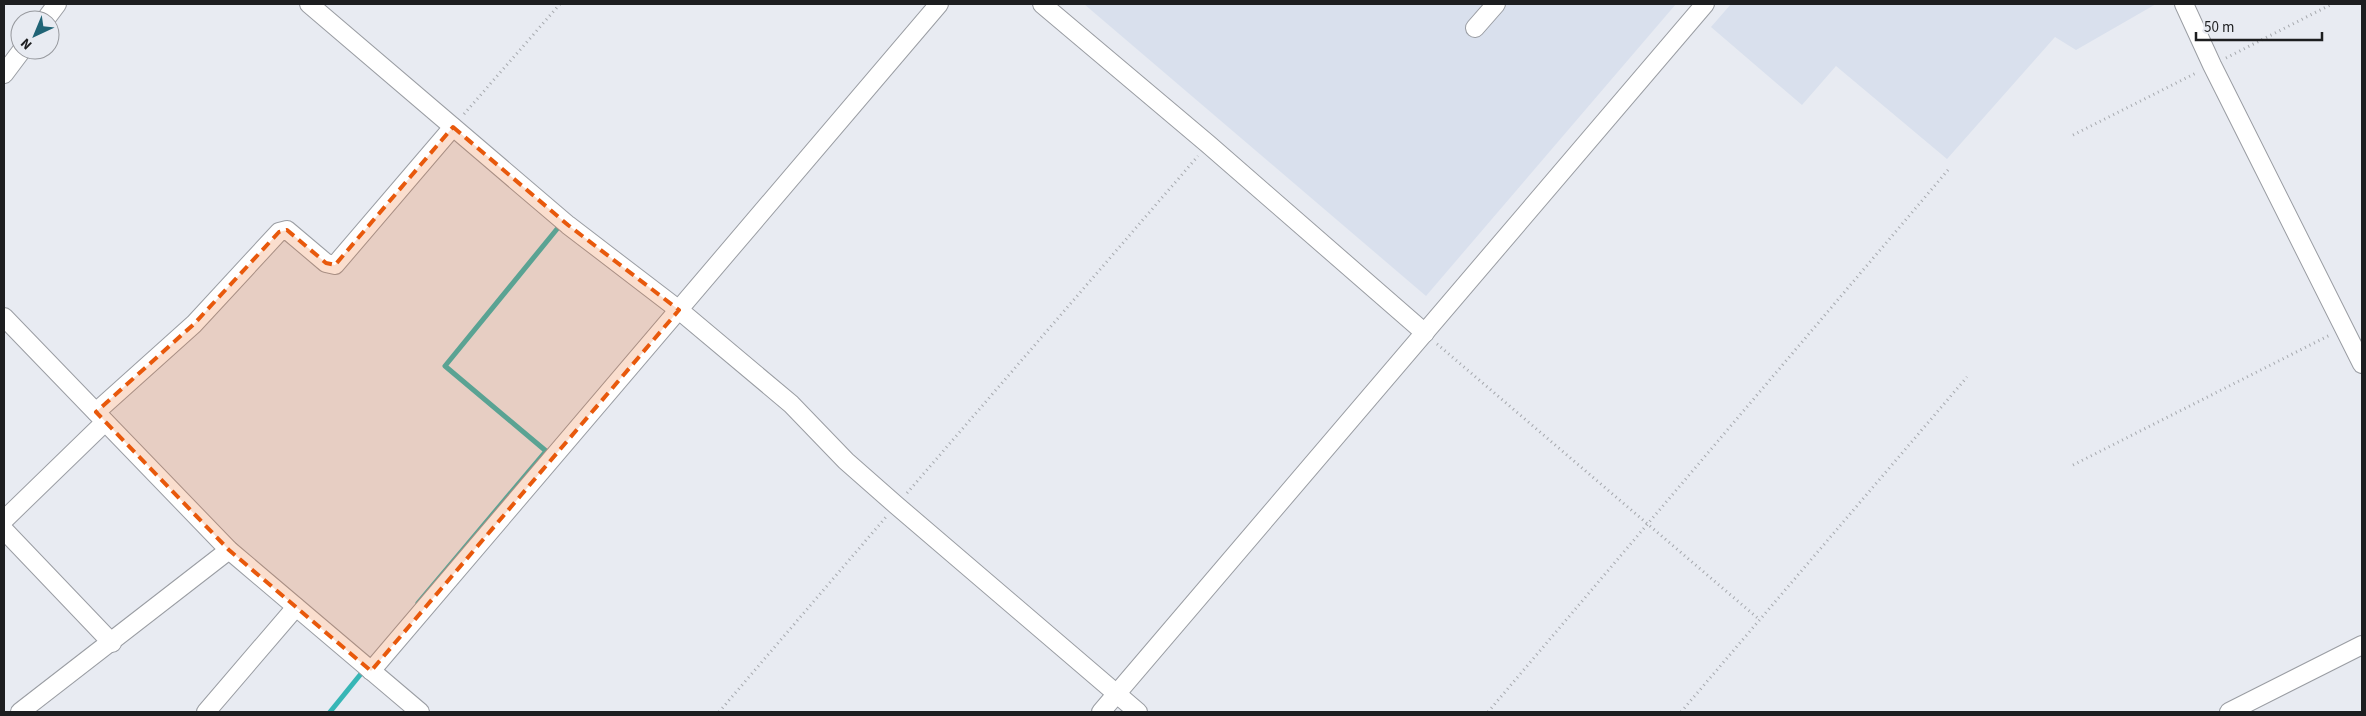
<svg xmlns="http://www.w3.org/2000/svg" width="2366" height="716" viewBox="0 0 2366 716" font-family="'Source Sans 3',sans-serif">
  <style>
    .built { fill: #d9e0ed }
    .lines { fill: none; stroke-linecap: round; stroke-linejoin: round }
    .stream { stroke: #37b6b6; stroke-width: 5 }
    .minor-casing { stroke: #9a9da3; stroke-width: 20 }
    .path { stroke: #a6a9ae; stroke-width: 3; stroke-dasharray: 1 4; stroke-linecap: butt }
    .minor { stroke: #fff; stroke-width: 18 }
    .marked { fill: #e8590c; fill-opacity: 0.2; stroke: #e8590c; stroke-width: 4; stroke-dasharray: 10 6; stroke-linejoin: round }
  </style>
  <rect width="100%" height="100%" fill="#e8ebf2"/>
  <g class="built">
    <polygon points="1084,4 1676,4 1426,296"/>
    <polygon points="1731,4 2156,4 2076,50 2055,37 1947,159 1836,66 1802,105 1711,27"/>
  </g>
  <g class="lines">
    <g class="stream">
      <polyline points="418,603 546,451 445,366 557,229"/>
      <polyline points="330,712 364,670"/>
    </g>
    <g class="minor-casing">
      <g id="minor">
        <polyline points="309,4 568,225 679,310 791,404 846,461 896,505 1138,712"/>
        <polyline points="1042,4 1208,144 1425,333"/>
        <polyline points="2184,4 2212,65 2362,364"/>
        <polyline points="45,20 57,4"/>
        <polyline points="1475,28 1496,4"/>
        <polyline points="4,74 22,50"/>
        <polyline points="4,317 229,550 420,712"/>
        <polyline points="96,412 194,324 279,232 287,230 326,263 335,265 453,127"/>
        <polyline points="4,520 105,422"/>
        <polyline points="4,530 112,643"/>
        <polyline points="371,671 939,4"/>
        <polyline points="20,712 229,550"/>
        <polyline points="206,712 296,607"/>
        <polyline points="1101,712 1705,4"/>
        <polyline points="2229,712 2362,645"/>
      </g>
    </g>
    <g class="path">
      <polyline points="2226,58 2332,4"/>
      <polyline points="464,114 560,4"/>
      <polyline points="2073,135 2198,72"/>
      <polyline points="1437,344 1760,620"/>
      <polyline points="2073,465 2330,335"/>
      <polyline points="907,493 1198,156"/>
      <polyline points="719,712 886,517"/>
      <polyline points="1488,712 1948,170"/>
      <polyline points="1681,712 1967,377"/>
    </g>
    <use href="#minor" class="minor"/>
  </g>
  <path class="marked" d="M453,127L568,225L679,310L371,671L229,550L96,412L194,324L279,232L287,230L326,263L335,265Z"/>
  <rect width="2366" height="716" fill="none" stroke="#1d1e20" stroke-width="10"/>
  <g transform="translate(35 35) rotate(224)"><circle r="24" fill="#e8ebf2" stroke="#97999e"/>
  <path d="M0-4L9 19L0 12L-9 19Z" fill="#206476"/>
  <text y="-8" font-size="14" font-weight="bold" text-anchor="middle" fill="#1d1e20">N</text>
  </g>
  <path d="M2196 32v8h126v-8" fill="none" stroke="#1d1e20" stroke-width="2.5"/>
  <text x="2204" y="32" font-size="15" fill="#1d1e20" stroke="#e8ebf2" stroke-width="4" paint-order="stroke">50 m</text>
</svg>
